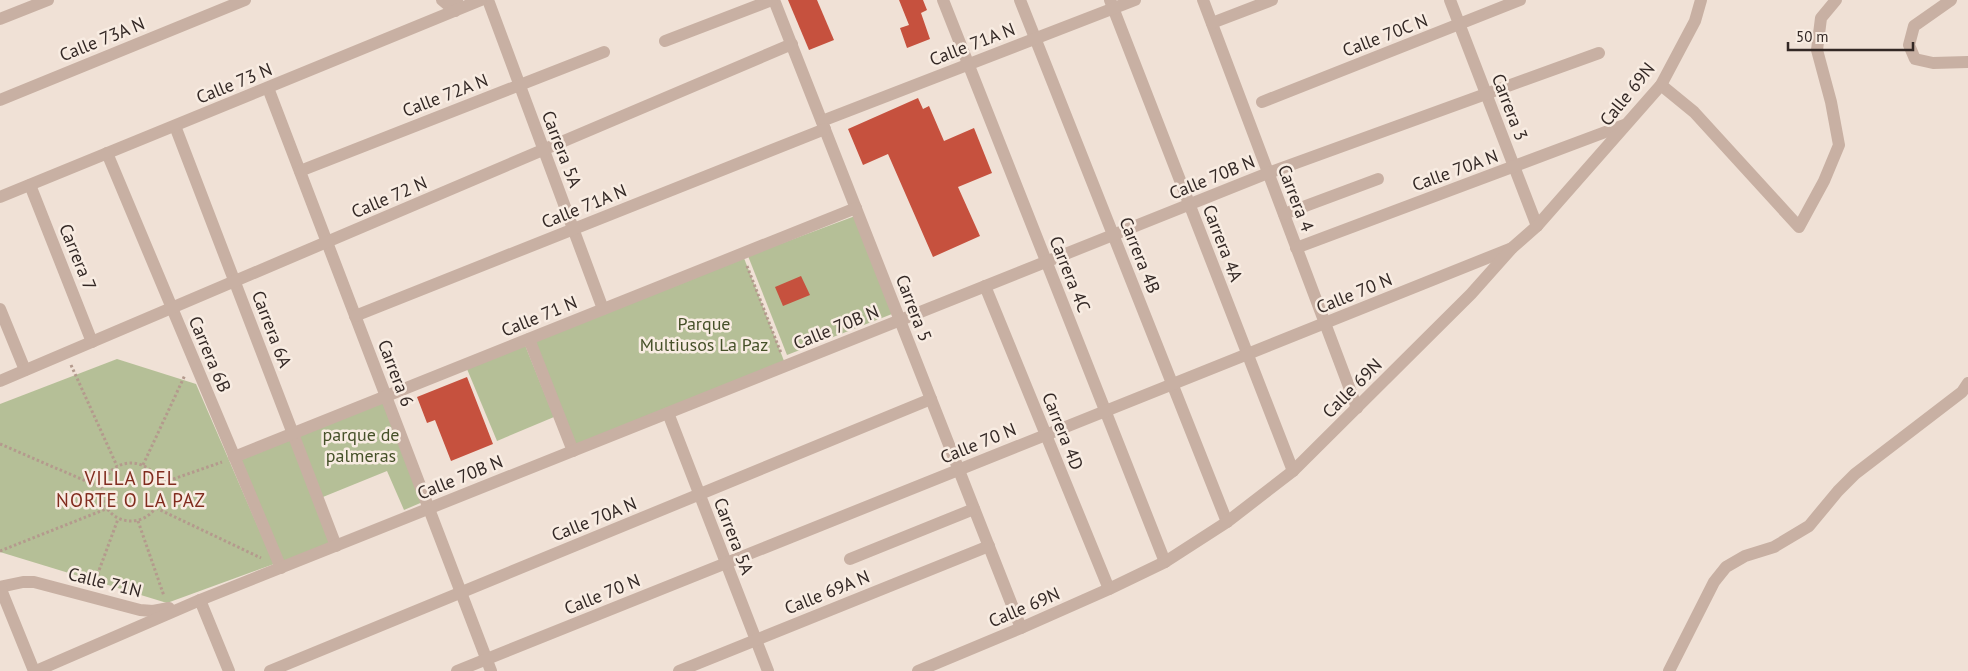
<svg xmlns="http://www.w3.org/2000/svg" width="1968" height="671" viewBox="0 0 1968 671" font-family="'PT Sans',sans-serif">
  <style>
    .green { fill: #b5bf97 }
    .building { fill: #c6513e }
    .lines { fill: none; stroke-linecap: round; stroke-linejoin: round }
    .path { stroke: #b49a8d; stroke-width: 3; stroke-dasharray: 2.5 2.5; stroke-linecap: butt }
    .minor { stroke: #c8b0a3; stroke-width: 12 }
    .labels { text-anchor: middle; dominant-baseline: central; stroke-width: 5; stroke-linejoin: round; paint-order: stroke }
    .street-label { font-size: 18px; fill: #332825; stroke: #f8ece2 }
    .park-label { font-size: 18px; fill: #465129; stroke: #f8ece2 }
    .neighbourhood-label { font-size: 19px; letter-spacing: 1px; fill: #812c1e; stroke: #f8ece2 }
  </style>
  <rect width="100%" height="100%" fill="#f0e1d6"/>
  <g class="green">
    <polygon points="855,216 892,314 787,355 748,256"/>
    <polygon points="742,253 786,366 573,451 529,339"/>
    <polygon points="525,345 554,417 497,441 467,369"/>
    <polygon points="117,359 196,384 274,564 167,603 0,552 0,404"/>
    <polygon points="381,399 425,501 404,510 387,471 318,499 336,546 281,568 241,460"/>
  </g>
  <g class="building">
    <polygon points="788,0 817,0 834,40 809,50"/>
    <polygon points="899,0 923,0 927,10 921,13 930,39 907,48 900,28 909,25"/>
    <polygon points="918,98 923,109 929,106 944,141 974,128 992,173 958,187 980,236 933,257 888,154 863,165 848,129"/>
    <polygon points="801,276 810,295 783,306 775,287"/>
    <polygon points="467,377 493,444 451,461 435,420 427,423 417,397"/>
  </g>
  <g class="lines">
    <g class="path">
      <polyline points="747,266 781,353"/>
      <polyline points="71,365 117,466"/>
      <polyline points="0,444 102,488"/>
      <circle cx="131" cy="492" r="29"/>
      <polyline points="143,465 185,375"/>
      <polyline points="159,484 222,462"/>
      <polyline points="156,508 261,558"/>
      <polyline points="138,521 164,596"/>
      <polyline points="0,551 106,509"/>
      <polyline points="94,584 118,519"/>
    </g>
    <g class="minor">
      <polyline points="442,0 455,11 457,0"/>
      <polyline points="488,0 603,309"/>
      <polyline points="774,0 1021,628"/>
      <polyline points="943,0 1165,562"/>
      <polyline points="1020,0 1227,522"/>
      <polyline points="1110,0 1293,471"/>
      <polyline points="1203,0 1357,408"/>
      <polyline points="1450,0 1537,226"/>
      <polyline points="1951,0 1914,26 1909,45 1915,59 1933,63 1968,62"/>
      <polyline points="0,19 48,0"/>
      <polyline points="1212,23 1272,0"/>
      <polyline points="665,41 772,0"/>
      <polyline points="1661,85 1694,112 1799,227 1824,181 1839,145 1831,102 1817,50 1821,18 1836,0"/>
      <polyline points="268,88 491,671"/>
      <polyline points="0,100 245,0"/>
      <polyline points="1262,102 1520,0"/>
      <polyline points="822,121 1135,0"/>
      <polyline points="175,126 336,546"/>
      <polyline points="107,153 281,568"/>
      <polyline points="300,171 604,52"/>
      <polyline points="30,185 92,342"/>
      <polyline points="0,197 481,0"/>
      <polyline points="1284,214 1378,179"/>
      <polyline points="1296,248 1624,125"/>
      <polyline points="985,286 1109,589"/>
      <polyline points="0,309 25,370"/>
      <polyline points="355,316 825,129"/>
      <polyline points="529,339 573,451"/>
      <polyline points="0,381 792,44"/>
      <polyline points="668,413 768,671"/>
      <polyline points="234,457 856,208"/>
      <polyline points="850,559 974,509"/>
      <polyline points="0,587 23,582 34,582 140,610 153,611 169,608"/>
      <polyline points="0,587 34,671"/>
      <polyline points="200,600 229,671"/>
      <polyline points="36,671 200,600 1268,173 1599,53"/>
      <polyline points="270,671 931,399"/>
      <polyline points="457,671 1512,248"/>
      <polyline points="679,671 989,546"/>
      <polyline points="918,671 1021,628 1109,589 1165,562 1227,522 1293,471 1471,294 1512,248 1537,226 1661,85 1695,21 1701,0"/>
      <polyline points="1669,671 1714,582 1726,567 1745,556 1774,547 1809,526 1838,491 1855,474 1962,392 1968,383"/>
    </g>
  </g>
  <g class="labels">
    <g class="street-label">
      <text transform="translate(1385 35) rotate(-21)">Calle 70C N</text>
      <text transform="translate(102 39) rotate(-22)">Calle 73A N</text>
      <text transform="translate(972 44) rotate(-21)">Calle 71A N</text>
      <text transform="translate(234 83) rotate(-22)">Calle 73 N</text>
      <text transform="translate(1627 94) rotate(-51)">Calle 69N</text>
      <text transform="translate(445 95) rotate(-21)">Calle 72A N</text>
      <text transform="translate(1510 107) rotate(69)">Carrera 3</text>
      <text transform="translate(562 149) rotate(69)">Carrera 5A</text>
      <text transform="translate(1455 170) rotate(-20)">Calle 70A N</text>
      <text transform="translate(1212 177) rotate(-22)">Calle 70B N</text>
      <text transform="translate(389 197) rotate(-23)">Calle 72 N</text>
      <text transform="translate(1296 198) rotate(69)">Carrera 4</text>
      <text transform="translate(584 206) rotate(-22)">Calle 71A N</text>
      <text transform="translate(1223 243) rotate(69)">Carrera 4A</text>
      <text transform="translate(1140 255) rotate(68)">Carrera 4B</text>
      <text transform="translate(78 257) rotate(68)">Carrera 7</text>
      <text transform="translate(1070 274) rotate(68)">Carrera 4C</text>
      <text transform="translate(1354 293) rotate(-22)">Calle 70 N</text>
      <text transform="translate(914 308) rotate(69)">Carrera 5</text>
      <text transform="translate(539 316) rotate(-22)">Calle 71 N</text>
      <text transform="translate(836 327) rotate(-22)">Calle 70B N</text>
      <text transform="translate(272 329) rotate(69)">Carrera 6A</text>
      <text transform="translate(210 354) rotate(67)">Carrera 6B</text>
      <text transform="translate(396 373) rotate(69)">Carrera 6</text>
      <text transform="translate(1352 388) rotate(-45)">Calle 69N</text>
      <text transform="translate(1063 431) rotate(68)">Carrera 4D</text>
      <text transform="translate(978 443) rotate(-22)">Calle 70 N</text>
      <text transform="translate(460 477) rotate(-22)">Calle 70B N</text>
      <text transform="translate(594 519) rotate(-22)">Calle 70A N</text>
      <text transform="translate(734 536) rotate(69)">Carrera 5A</text>
      <text transform="translate(105 582) rotate(14)">Calle 71N</text>
      <text transform="translate(827 592) rotate(-22)">Calle 69A N</text>
      <text transform="translate(602 594) rotate(-22)">Calle 70 N</text>
      <text transform="translate(1024 607) rotate(-23)">Calle 69N</text>
    </g>
    <g class="park-label">
      <text x="704" y="323">Parque<tspan x="704" dy="21">Multiusos La Paz</tspan></text>
      <text x="361" y="434">parque de<tspan x="361" dy="21">palmeras</tspan></text>
    </g>
    <g class="neighbourhood-label">
      <text x="131" y="478">VILLA DEL<tspan x="131" dy="22">NORTE O LA PAZ</tspan></text>
    </g>
  </g>
  <path d="M1788 42v8h125v-8" fill="none" stroke="#332825" stroke-width="2.5"/>
  <text x="1796" y="42" font-size="15" fill="#332825" stroke="#f8ece2" stroke-width="4" paint-order="stroke">50 m</text>
</svg>
